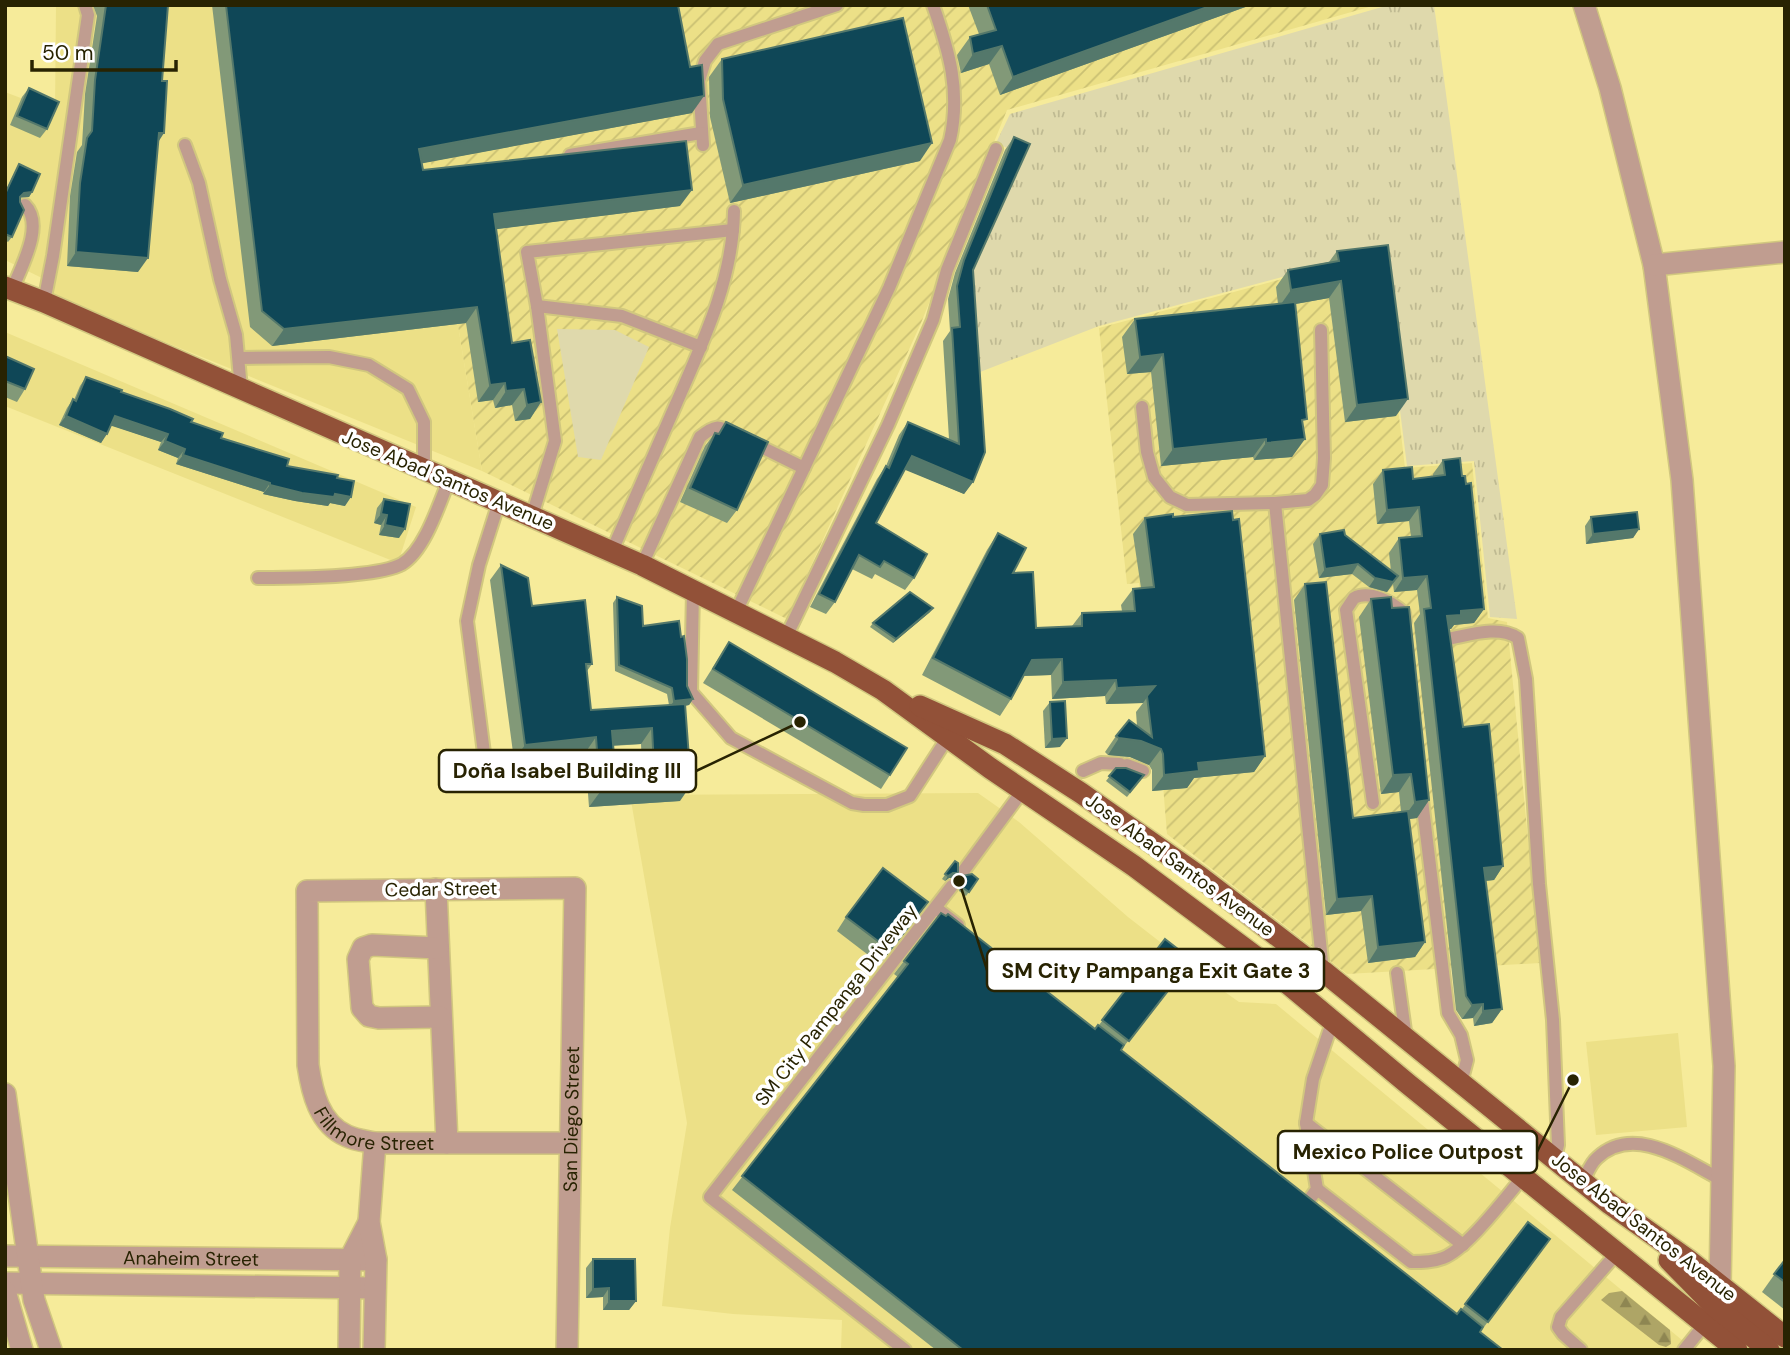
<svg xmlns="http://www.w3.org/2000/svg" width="1790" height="1355" viewBox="0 0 1790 1355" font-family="'DM Sans',sans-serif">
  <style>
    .built { fill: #ece087 }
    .industrial { fill: url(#industrial-furrows) }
    .grass { fill: url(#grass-tufts) }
    .forest { fill: url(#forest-firs) }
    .park { fill: #dfd9ac }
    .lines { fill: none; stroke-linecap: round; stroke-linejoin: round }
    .service-casing { stroke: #d1c77f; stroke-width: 16 }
    .minor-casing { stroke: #d1c77f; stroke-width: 24 }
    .tertiary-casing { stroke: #d1c77f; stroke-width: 24 }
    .trunk-casing { stroke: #d1c77f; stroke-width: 24 }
    .service { stroke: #c09d90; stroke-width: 12 }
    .minor { stroke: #c09d90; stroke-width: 21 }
    .tertiary { stroke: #c09d90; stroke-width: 21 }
    .trunk { stroke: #925138; stroke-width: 21 }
    .wall { fill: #829978; fill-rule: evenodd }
    .shaded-wall { fill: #54786b }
    .building { fill: #0f4757; stroke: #54786b; stroke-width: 2; fill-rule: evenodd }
    .labels { text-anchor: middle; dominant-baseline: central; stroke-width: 7; stroke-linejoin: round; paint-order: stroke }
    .street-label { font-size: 19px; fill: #282302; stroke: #fff }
    .leader { fill: none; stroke: #282302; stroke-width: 2.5 }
    .callout-dot { fill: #282302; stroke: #fff; stroke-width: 2.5 }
    .callout { fill: #fff; stroke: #282302; stroke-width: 2.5 }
    .callout-label { font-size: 21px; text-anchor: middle; font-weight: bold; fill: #282302 }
  </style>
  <defs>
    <pattern id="industrial-furrows" width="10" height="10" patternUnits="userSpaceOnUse" patternTransform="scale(1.75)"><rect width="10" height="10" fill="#ece087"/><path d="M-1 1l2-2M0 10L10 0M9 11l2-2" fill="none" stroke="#cac073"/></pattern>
    <pattern id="grass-tufts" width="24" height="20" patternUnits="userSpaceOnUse" patternTransform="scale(1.75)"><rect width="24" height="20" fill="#dfd9ac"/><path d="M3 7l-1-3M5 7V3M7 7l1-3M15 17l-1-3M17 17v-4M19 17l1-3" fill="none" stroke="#bfba92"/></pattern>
    <pattern id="forest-firs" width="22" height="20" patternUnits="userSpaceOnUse" patternTransform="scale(1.75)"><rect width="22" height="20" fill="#aea566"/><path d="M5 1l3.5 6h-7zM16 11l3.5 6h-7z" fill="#8e8652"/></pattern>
  </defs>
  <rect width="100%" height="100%" fill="#f6eb9a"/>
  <g class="built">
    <polygon points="56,5 405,5 482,471 54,297 55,190 44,279 5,260 5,92 55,111"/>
    <polygon points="5,332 416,507 398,563 5,406"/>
    <polygon points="978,793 1019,822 1128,917 1218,987 1239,1002 1276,1004 1694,1350 841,1350 842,1320 733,1314 662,1306 670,1228 687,1123 630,795"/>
    <polygon points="1678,1033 1687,1127 1596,1135 1586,1042"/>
  </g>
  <g class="industrial">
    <polygon points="405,5 1376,5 1007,110 921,323 787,619 482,471"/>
    <polygon points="1380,253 1405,468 1472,463 1488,618 1507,622 1540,963 1347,974 1167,834 1162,773 1139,583 1127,584 1099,328"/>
  </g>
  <polygon class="grass" points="1389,5 1434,5 1517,619 1490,617 1474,461 1407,466 1380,251 1099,326 975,374 970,277 1025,156 996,143 1010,114"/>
  <polygon class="forest" points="1622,1291 1670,1330 1671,1344 1666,1347 1659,1345 1601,1300 1609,1293"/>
  <polygon class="park" points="557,329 615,330 649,347 601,460 578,457"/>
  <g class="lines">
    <g class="service-casing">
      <g id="service">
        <polyline points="185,145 199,183 220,279 236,335 241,389"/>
        <polyline points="703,145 699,81 705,61 718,44 837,5"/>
        <polyline points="570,155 701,133"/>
        <path d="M12,290C21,267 45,225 25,205"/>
        <polyline points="44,302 53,256 88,15 85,5"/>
        <polyline points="537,306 622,316 701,347"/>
        <polyline points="240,358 329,357 369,365 408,389 424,422 424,471"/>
        <polyline points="1142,407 1147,452 1154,477 1170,497 1187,505 1275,503 1308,500 1315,495 1322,485 1324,458 1321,330"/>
        <polyline points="751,442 804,468"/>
        <polyline points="1275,503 1323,971"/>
        <polyline points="532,516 555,441 537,306 527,252 733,230"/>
        <path d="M612,551C633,502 655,453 676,404C703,342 733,280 734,211"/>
        <path d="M642,565L700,437C715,425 718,425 734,434"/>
        <path d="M258,578C289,578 377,578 402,564C425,550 439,504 449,480"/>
        <polyline points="693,590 691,692 731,738 852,803 864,805 887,805 910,796 948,737"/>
        <path d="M736,612L889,288L950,140C961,91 949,51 933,5"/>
        <polyline points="786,637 888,425 933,320 947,270 996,149"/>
        <path d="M1448,639C1470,635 1498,625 1518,638L1526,679L1539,884L1553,1020L1558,1145L1555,1158"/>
        <polyline points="484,753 467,621 479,565 499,502"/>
        <polyline points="1127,765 1143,771"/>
        <polyline points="1083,771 1101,763 1120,764"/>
        <polyline points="1421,792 1448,1013 1461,1035 1467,1060 1461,1083"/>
        <path d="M1373,803L1346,610L1354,598C1370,590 1392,602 1404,613L1405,621"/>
        <polyline points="962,873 1023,790"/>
        <polyline points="936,908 958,925"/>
        <polyline points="1397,973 1406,1038"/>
        <polyline points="1306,1123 1463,1245"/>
        <path d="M1583,1181C1587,1174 1590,1164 1597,1158C1634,1123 1685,1161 1722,1180"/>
        <path d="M1317,1189L1411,1262C1422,1262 1433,1262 1443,1258C1467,1249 1505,1198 1523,1177"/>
        <polyline points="1309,1200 1317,1189 1306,1123 1313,1079 1333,1020"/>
        <polyline points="905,1350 710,1197 952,886"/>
        <polyline points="1581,1350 1563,1334 1558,1327 1561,1317 1617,1253"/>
        <polyline points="1684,1350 1705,1324"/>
      </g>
    </g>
    <g class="minor-casing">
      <g id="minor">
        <polyline points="1584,5 1610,88 1654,265 1682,480 1724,1066 1720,1286"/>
        <polyline points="1654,265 1785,252"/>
        <polyline points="436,889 447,1143"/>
        <polyline points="438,948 372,945 363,948 358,959 362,1008 369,1016 379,1018 440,1017"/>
        <path id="s1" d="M5,1256L376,1260"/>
        <polyline points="5,1283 375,1288"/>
        <polyline points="349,1350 350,1259 369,1222"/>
        <polyline points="374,1350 376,1260 369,1222 375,1143"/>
        <path id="s2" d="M567,1350L575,888L307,891L308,1065C312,1092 319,1124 347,1136C355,1140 366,1141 375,1143H570"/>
      </g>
    </g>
    <g class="tertiary-casing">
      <g id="tertiary">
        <polyline points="5,1094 34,1300 51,1350"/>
        <polyline points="5,1291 22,1350"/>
      </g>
    </g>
    <g class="trunk-casing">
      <g id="trunk">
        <polyline points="5,287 44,302 642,565 835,662 883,690 990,768 1134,866 1256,957 1408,1084 1737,1350"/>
        <polyline points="920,706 1005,744 1081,793 1199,876 1323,971 1610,1204 1687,1259 1785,1337"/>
        <polyline points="1669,1260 1713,1305 1769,1350"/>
      </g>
    </g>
    <use href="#service" class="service"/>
    <use href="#minor" class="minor"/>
    <use href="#tertiary" class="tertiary"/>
    <use href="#trunk" class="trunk"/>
  </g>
  <g class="wall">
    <polygon points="93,5 168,5 158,142 138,272 67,266 70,196 77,152 82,145 85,94 97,16"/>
    <polygon points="212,5 678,5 692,113 422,163 423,170 680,206 496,229 512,343 541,402 530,419 515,421 512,405 495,408 493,400 478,402 466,323 272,346 250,327"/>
    <polygon points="968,5 1251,5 1000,95 989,64 961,73 957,55 970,37 979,34"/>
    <polygon points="722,59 920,161 730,203 710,117 709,77"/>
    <polygon points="29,88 47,129 40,138 10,125 22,97"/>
    <polygon points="1014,137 973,270 973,482 964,494 905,469 876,523 914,578 905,590 875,574 872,579 852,569 835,602 826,614 810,607 877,479 886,466 899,435 908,422 949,439 943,341 950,331 948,299 955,273 1005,150"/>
    <polygon points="19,164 32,192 29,197 20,198 12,237 8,242 5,240 5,192"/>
    <polygon points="1337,251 1396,416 1345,422 1329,298 1295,304 1303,425 1292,457 1254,460 1253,457 1161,466 1151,372 1127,374 1122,337 1135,319 1278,304 1276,287 1288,270 1329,262"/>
    <polygon points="5,356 25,389 17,402 5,397"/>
    <polygon points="86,377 191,422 221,438 287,466 337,478 345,506 330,503 328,506 295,501 263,494 264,492 176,464 178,458 158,450 161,442 111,425 101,443 59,425 67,408 73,399 74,400 80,386"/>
    <polygon points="726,422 737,510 727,523 680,502 705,446 715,433 718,434"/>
    <polygon points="1443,460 1462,476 1484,609 1474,623 1454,625 1451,629 1449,629 1463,727 1503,866 1494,880 1485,881 1502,1009 1492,1023 1474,1026 1473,1018 1462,1019 1456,1010 1414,623 1420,614 1417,590 1394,592 1393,584 1387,592 1369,587 1352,574 1319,578 1313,544 1320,534 1345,535 1391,571 1389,553 1399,538 1411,537 1409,521 1377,524 1373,484 1383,470 1413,479 1433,476 1433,474"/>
    <polygon points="384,499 399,538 379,535 381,525 374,523 377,508"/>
    <polygon points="1173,517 1265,756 1254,772 1194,778 1187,788 1152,791 1152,770 1149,765 1130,757 1108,755 1105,752 1116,736 1137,726 1136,712 1143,703 1106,704 1105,696 1052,699 1051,675 1024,676 1011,699 1000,716 922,675 987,550 998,533 1036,628 1072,626 1082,613 1122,611 1121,605 1133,589 1141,588 1133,534 1145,518"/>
    <polygon points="1591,517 1639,529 1633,538 1586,544 1585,526"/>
    <path d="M501,565L532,606L592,664L587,671L591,710L669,705L667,694L615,671L613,603L617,597L643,626L687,686L693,699L689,705L685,706L680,801L589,807L585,753L514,760L490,580ZM641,744L642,767L615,769L613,746Z"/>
    <polygon points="1305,584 1353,818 1401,812 1399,792 1381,794 1359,617 1371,599 1392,608 1429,800 1417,818 1409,819 1425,942 1415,957 1368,963 1361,911 1326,915 1294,600"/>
    <polygon points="930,612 893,643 870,627 873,623"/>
    <polygon points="729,642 890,775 881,789 703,683"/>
    <polygon points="1050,702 1060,747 1045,748 1043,711"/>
    <polygon points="1116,768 1144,775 1127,797 1106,781"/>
    <polygon points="955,861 955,878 949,878 945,881 942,879"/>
    <polygon points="962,876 978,879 966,896 959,891 959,881"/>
    <polygon points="918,916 880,964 837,931 846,917"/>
    <polygon points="1165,939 1192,960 1125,1045 1099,1025"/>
    <polygon points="904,961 1121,1050 1503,1350 936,1350 732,1190 898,977 894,974"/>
    <polygon points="1528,1222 1550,1239 1484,1327 1462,1309"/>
    <polygon points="593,1259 636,1301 629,1310 603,1310 603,1297 586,1298 586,1268"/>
    <polygon points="1784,1261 1785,1262 1785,1310 1762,1292"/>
  </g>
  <g class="shaded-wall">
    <polygon points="1213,5 1251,5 1000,95 1013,77"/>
    <polygon points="1002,46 989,64 961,73 973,54"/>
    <polygon points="704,96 692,113 408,166 419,149"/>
    <polygon points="159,133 164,133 155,147"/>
    <polygon points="932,143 920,161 730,203 743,185"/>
    <polygon points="692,190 680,206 482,231 494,214"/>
    <polygon points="32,192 29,197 21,197 17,202 24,193"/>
    <polygon points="76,252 148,258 138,272 67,266"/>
    <polygon points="1341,281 1329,298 1279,307 1291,290"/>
    <polygon points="477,307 466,323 272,346 284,329"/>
    <polygon points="1163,354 1151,372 1127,374 1140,357"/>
    <polygon points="505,383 493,400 478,402 490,385"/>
    <polygon points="524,389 512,405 495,408 506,391"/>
    <polygon points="1408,399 1396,416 1345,422 1357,405"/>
    <polygon points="541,402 530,419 515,421 527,405"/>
    <polygon points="66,416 107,434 101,443 59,425"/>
    <polygon points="115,416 168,434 161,442 109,425"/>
    <polygon points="1266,439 1253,457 1161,466 1173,449"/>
    <polygon points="1305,439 1292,457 1254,460 1266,443"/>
    <polygon points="165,441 185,449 178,458 158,450"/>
    <polygon points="183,455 270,483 264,492 176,464"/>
    <polygon points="912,456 973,482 964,494 903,469"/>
    <polygon points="270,485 335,494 351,497 345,506 330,503 328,506 295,501 263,494"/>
    <polygon points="1419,507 1409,521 1377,524 1387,510"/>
    <polygon points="381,514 387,515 381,525 374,523"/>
    <polygon points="385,525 405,529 399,538 379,535"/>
    <polygon points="1639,529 1633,538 1586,544 1593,534"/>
    <polygon points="1358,564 1352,574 1319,578 1325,569"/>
    <polygon points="1398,576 1387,592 1369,587 1375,578"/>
    <polygon points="1427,576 1417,590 1394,592 1403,578"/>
    <polygon points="933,608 930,612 893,643 896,639"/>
    <polygon points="1484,609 1474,623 1454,625 1451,629 1437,630 1447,616 1461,611"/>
    <polygon points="1062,659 1051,675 1021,676 1032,660"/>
    <polygon points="1116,680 1105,696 1052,699 1063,682"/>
    <polygon points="1155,686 1143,703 1106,704 1117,688"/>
    <polygon points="693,699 689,705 669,708 674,701"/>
    <polygon points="652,728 641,744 601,746 612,731"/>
    <polygon points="596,737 585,753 514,760 525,745"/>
    <polygon points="1067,738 1060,747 1045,748 1052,739"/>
    <polygon points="1119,738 1141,741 1161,749 1149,765 1130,757 1108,755"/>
    <polygon points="1265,756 1254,772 1194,778 1187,788 1152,791 1164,775 1198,763"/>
    <polygon points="1411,774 1399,792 1381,794 1393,775"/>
    <polygon points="691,785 680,801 589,807 600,792"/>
    <polygon points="1429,800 1417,818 1402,820 1415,802"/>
    <polygon points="1503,866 1494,880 1474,882 1484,868"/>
    <polygon points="953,873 958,873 955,878 949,878 945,881 948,876"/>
    <polygon points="1372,896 1361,911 1326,915 1337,899"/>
    <polygon points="928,902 918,916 880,964 890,950"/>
    <polygon points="1425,942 1415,957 1368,963 1378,947"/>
    <polygon points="1483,1004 1473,1018 1462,1019 1472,1005"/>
    <polygon points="1502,1009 1492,1023 1474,1026 1483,1011"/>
    <polygon points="609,1288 603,1297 586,1298 593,1289"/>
    <polygon points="609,1301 636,1301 629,1310 603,1310"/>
  </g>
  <g class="building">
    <polygon points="106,5 168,5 162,81 167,81 164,133 159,133 148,258 76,252 80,183 87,138 92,131 95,80"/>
    <polygon points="226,5 678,5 690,67 702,65 704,96 419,149 423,170 686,141 692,190 494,214 512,343 530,340 541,402 527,405 524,389 506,391 505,383 490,385 477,307 284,329 262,311"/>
    <polygon points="987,5 1213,5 1013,77 1002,46 973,54 970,37 996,30"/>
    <polygon points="903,18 932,143 743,185 723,99 722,59"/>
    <polygon points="29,88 59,102 47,129 17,116"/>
    <polygon points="1014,137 1030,144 973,270 985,452 973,482 912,456 876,523 927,554 914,578 884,561 880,567 859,555 835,602 819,594 886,466 889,468 908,422 959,444 952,328 960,327 957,286 964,260"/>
    <polygon points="19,164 40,174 32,192 24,193 20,197 20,202 24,210 12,237 5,234 5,194"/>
    <polygon points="1388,245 1408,399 1357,405 1341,281 1291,290 1288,270 1339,261 1337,251"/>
    <polygon points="1295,302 1307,419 1302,420 1305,439 1266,443 1266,439 1173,449 1163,354 1140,357 1135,319"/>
    <polygon points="5,356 34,369 25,389 5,381"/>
    <polygon points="86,377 122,390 121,392 170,409 193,419 191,422 223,433 221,438 289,459 287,466 338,475 337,478 354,481 351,497 335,494 334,497 302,493 270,485 270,483 183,455 185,449 165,441 168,434 115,416 107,434 66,416 73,399 76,401"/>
    <polygon points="726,422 768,442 737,510 690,488 715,433 719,434"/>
    <polygon points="1460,458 1462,476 1465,476 1466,484 1471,483 1484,609 1461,611 1461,615 1447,616 1463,727 1489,724 1503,866 1484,868 1502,1009 1483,1011 1483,1004 1472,1005 1466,996 1424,609 1431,608 1427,576 1403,578 1399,538 1422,536 1419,507 1387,510 1383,470 1412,467 1413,479 1445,475 1443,460"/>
    <polygon points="384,499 410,504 405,529 385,525 387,515 381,514"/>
    <polygon points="1232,511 1233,520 1239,519 1265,756 1198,763 1199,771 1164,775 1163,754 1161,749 1141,741 1119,738 1116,736 1129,720 1152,737 1147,696 1155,686 1117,688 1116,680 1063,682 1062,659 1032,660 1011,699 933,658 998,533 1026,548 1013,573 1033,572 1036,628 1082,626 1082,613 1135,611 1133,589 1154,587 1145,518 1173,514 1173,517"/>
    <polygon points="1637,512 1639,529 1593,534 1591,517"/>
    <polygon points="1344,530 1345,535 1398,576 1393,582 1375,578 1358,564 1325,569 1320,534"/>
    <path d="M501,565L528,578L532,606L585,600L592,664H586L591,710L685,704L691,785L600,792L596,737L525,745ZM652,728L654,767L615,769L612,731Z"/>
    <polygon points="1326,582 1353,818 1408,811 1425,942 1378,947 1372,896 1337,899 1305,584"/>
    <polygon points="910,592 933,608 896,639 873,623"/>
    <polygon points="617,597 642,606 643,626 679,621 681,637 684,636 687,659 687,686 693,699 674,701 672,688 619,665"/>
    <polygon points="1391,597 1392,608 1409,607 1429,800 1415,802 1411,774 1393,775 1371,599"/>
    <polygon points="729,642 907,748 890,775 713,669"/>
    <polygon points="1065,701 1067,738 1052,739 1050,702"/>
    <polygon points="1116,768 1126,768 1144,775 1130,792 1109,776"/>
    <polygon points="955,861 958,863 958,873 953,873 948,876 945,874"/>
    <polygon points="883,868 928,902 890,950 846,917"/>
    <polygon points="972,874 978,879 969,892 962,887 962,876"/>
    <polygon points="941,913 946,916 948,914 1095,1029 1098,1025 1124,1045 1121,1050 1457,1314 1461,1309 1483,1327 1480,1332 1503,1350 963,1350 742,1176 908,964 904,961"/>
    <polygon points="1165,939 1192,960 1129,1041 1102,1020"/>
    <polygon points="1528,1222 1550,1239 1488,1322 1465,1304"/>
    <polygon points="593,1259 635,1259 636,1301 609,1301 609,1288 593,1289"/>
    <polygon points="1784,1261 1785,1262 1785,1282 1774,1274"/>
  </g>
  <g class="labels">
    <g class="street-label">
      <text transform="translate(448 480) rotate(23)">Jose Abad Santos Avenue</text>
      <text transform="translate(1180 865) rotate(36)">Jose Abad Santos Avenue</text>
      <text transform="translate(441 889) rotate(-1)">Cedar Street</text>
      <text transform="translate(836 1005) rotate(-52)">SM City Pampanga Driveway</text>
      <text stroke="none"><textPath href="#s2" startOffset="231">San Diego Street</textPath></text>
      <text stroke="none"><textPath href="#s2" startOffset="1013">Fillmore Street</textPath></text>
      <text transform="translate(1644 1227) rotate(38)">Jose Abad Santos Avenue</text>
      <text stroke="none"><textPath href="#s1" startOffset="186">Anaheim Street</textPath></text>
    </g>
  </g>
  <path class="leader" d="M800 722L696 771M959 881L987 970M1573 1080L1537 1152"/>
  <g class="callout-dot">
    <circle cx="800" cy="722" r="7"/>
    <circle cx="959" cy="881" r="7"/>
    <circle cx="1573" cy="1080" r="7"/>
  </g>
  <g class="callout">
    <rect x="439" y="750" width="257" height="42" rx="7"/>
    <rect x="987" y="949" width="337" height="42" rx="7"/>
    <rect x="1278" y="1131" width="259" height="42" rx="7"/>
  </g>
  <g class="callout-label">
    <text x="567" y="778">Doña Isabel Building III</text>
    <text x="1156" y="978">SM City Pampanga Exit Gate 3</text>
    <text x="1408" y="1159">Mexico Police Outpost</text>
  </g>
  <rect width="1790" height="1355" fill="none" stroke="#282302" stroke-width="14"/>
  <path d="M32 60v10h144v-10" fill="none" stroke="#282302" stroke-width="3.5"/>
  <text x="42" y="60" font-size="21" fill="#282302" stroke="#ffffff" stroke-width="5" paint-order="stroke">50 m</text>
</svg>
